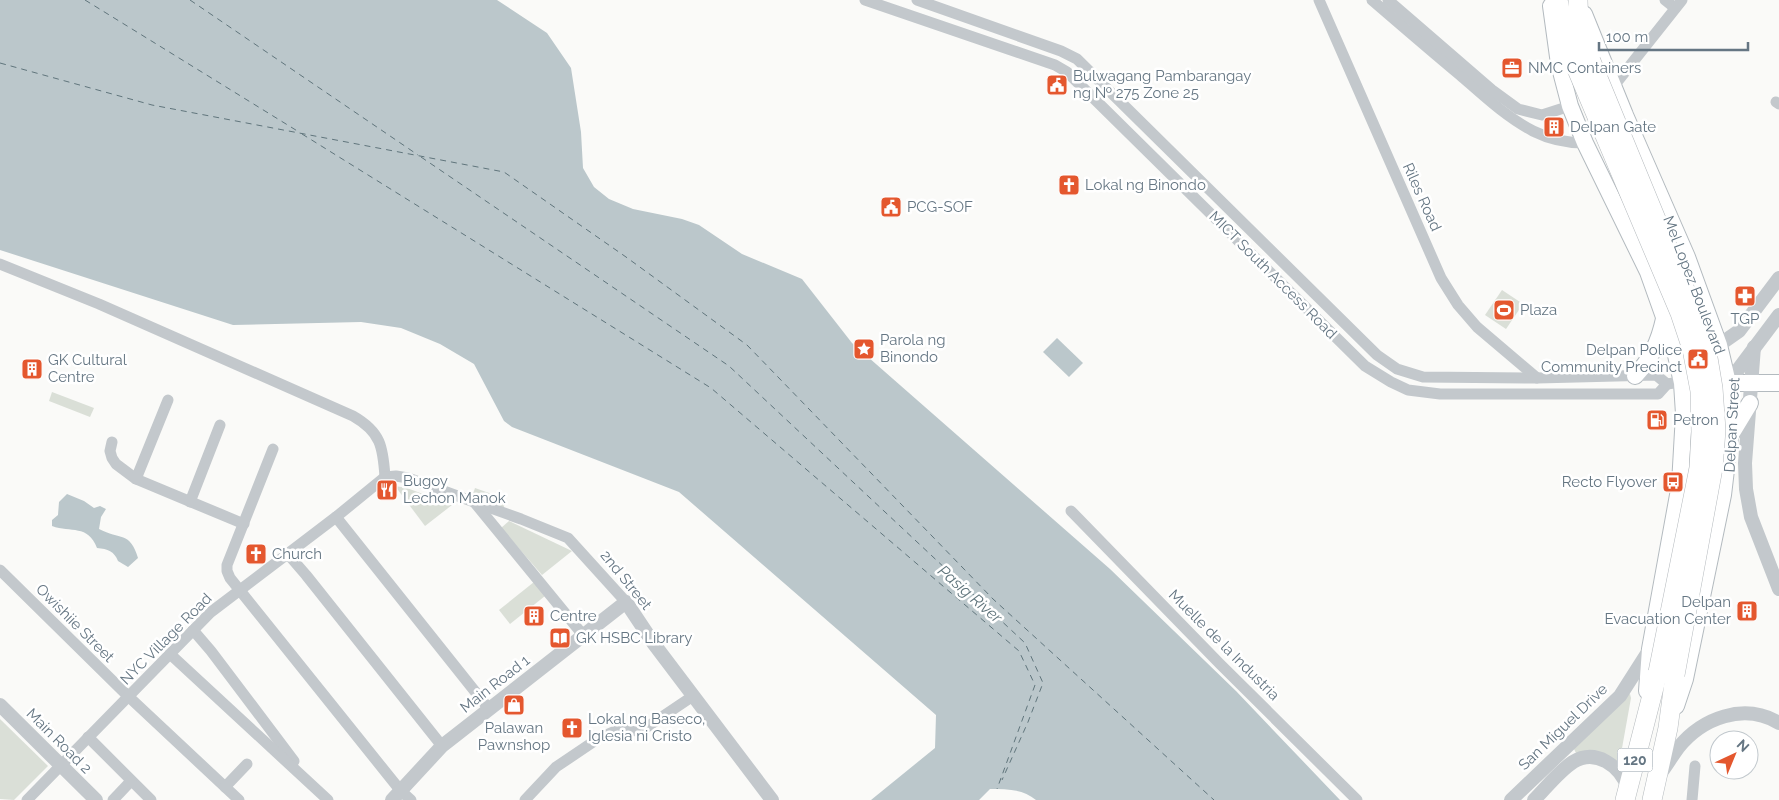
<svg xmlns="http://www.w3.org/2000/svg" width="1779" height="800" viewBox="0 0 1779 800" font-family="Raleway,sans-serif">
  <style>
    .green { fill: #dadfd7 }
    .water { fill: #bbc7cb }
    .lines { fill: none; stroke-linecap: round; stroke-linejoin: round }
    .ferry { stroke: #60757c; stroke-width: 1; stroke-dasharray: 6 5; stroke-linecap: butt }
    .secondary-casing { stroke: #b3babf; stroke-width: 18 }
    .trunk-casing { stroke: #b4b9bd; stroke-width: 20 }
    .minor { stroke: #c3c8cc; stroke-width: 11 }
    .tertiary { stroke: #c3c8cc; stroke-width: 14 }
    .secondary { stroke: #fff; stroke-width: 16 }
    .trunk { stroke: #fff; stroke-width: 19 }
    .trunk-bridge-casing { stroke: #b4b9bd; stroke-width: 20; stroke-linecap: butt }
    .trunk-bridge { stroke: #fff; stroke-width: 19 }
    .labels { text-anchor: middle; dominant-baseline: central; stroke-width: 5; stroke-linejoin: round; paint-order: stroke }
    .shield { fill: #fff; stroke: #939fa8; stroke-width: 1 }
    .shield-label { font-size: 14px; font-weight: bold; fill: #657683 }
    .poi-label { font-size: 15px; fill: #657683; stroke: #fff; text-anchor: start }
    .street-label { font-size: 15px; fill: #657683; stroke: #fff }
    .water-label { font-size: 16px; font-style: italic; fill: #60757c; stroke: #fff }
  </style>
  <rect width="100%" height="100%" fill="#fafaf8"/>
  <g class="green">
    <polygon points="1502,290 1523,304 1506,329 1485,315"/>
    <polygon points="52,392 94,408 90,417 49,401"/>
    <polygon points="395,486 407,488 452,505 425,526"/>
    <polygon points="475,488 506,499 502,514 470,503"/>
    <polygon points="509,521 572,551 542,575 501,528"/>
    <polygon points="534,582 545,596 510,624 499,610"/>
    <polygon points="1630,694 1631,698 1619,765 1593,751 1576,753 1573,747 1626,695"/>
    <polygon points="0,719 48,766 14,800 0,799"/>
  </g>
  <g class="water">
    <path d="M0,0H497L547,33L571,68L581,132L583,168L594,187L609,199L633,209L682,219L699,225L742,254L802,279L852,343L1110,569L1236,691L1340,800H1036C1023,789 1007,789 990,789L979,800H871L935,748L936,715L679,492L512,427L504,421L474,364L440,344L401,328L361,322L233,325L0,250Z"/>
    <polygon points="1057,338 1083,363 1069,377 1043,352"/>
    <path d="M67,494L84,501L94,508L100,506L106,509L101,517L99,529C120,540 130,531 138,558L128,567L118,561C114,551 108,549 97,548C88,524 71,533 52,526V520L58,515L59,502Z"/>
  </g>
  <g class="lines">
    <g class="ferry">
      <polyline points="85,0 299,132"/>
      <polyline points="190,0 418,155"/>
      <polyline points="0,63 152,105 504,172 626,257 747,345 993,599 1214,800"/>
      <polyline points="302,134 711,388 1019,651 1035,685 997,789"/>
      <polyline points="421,157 729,366 1025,643 1043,683 1028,722 1002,780"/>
    </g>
    <g class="secondary-casing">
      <g id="secondary">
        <polyline points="1551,6 1559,64 1570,106 1585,143 1648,272 1664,317 1676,355 1682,383 1684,414 1680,484 1650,649 1647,691"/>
        <polyline points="1584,14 1625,115 1687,257 1719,345 1728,383 1730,436 1723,495 1685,679 1676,706"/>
        <path d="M1635,376C1651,359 1659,342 1664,319"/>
        <polyline points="1719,383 1779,383"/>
        <polyline points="1730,436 1750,403"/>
      </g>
    </g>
    <g class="trunk-casing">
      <g id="trunk">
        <polyline points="1558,0 1563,25 1576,67"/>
        <path d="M1578,0C1578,22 1584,41 1591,61"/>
        <polyline points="1625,800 1658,672"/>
        <polyline points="1652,800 1668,728 1675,675"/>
      </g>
    </g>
    <g class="minor">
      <polyline points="865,0 1055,65 1067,72 1365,366 1391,382 1408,390 1440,394 1658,394 1667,384"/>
      <polyline points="917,0 1061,51 1077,59 1377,355 1397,369 1423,377 1537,378 1656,375 1667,384 1674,383"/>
      <polyline points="1319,0 1441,278 1458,305 1477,327 1537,378"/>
      <path d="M1372,0C1401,25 1430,50 1460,75C1483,95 1506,117 1533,131C1549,139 1568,143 1585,143"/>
      <polyline points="1388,0 1492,90 1518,109 1542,115 1570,106"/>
      <polyline points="1665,0 1675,8"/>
      <polyline points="1613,87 1682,0"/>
      <polyline points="1776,102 1779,104"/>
      <path d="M0,264L99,304L353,416C381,432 383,447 385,477"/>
      <polyline points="112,442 110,451 112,458 116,464 136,479 244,524"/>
      <polyline points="273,449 227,565 227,571 230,578 400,790 411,800"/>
      <polyline points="385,477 396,476 408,478 521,519 568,538 626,602"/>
      <polyline points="136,479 168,400"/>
      <polyline points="190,502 220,425"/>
      <polyline points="475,503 583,635"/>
      <polyline points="1071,511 1220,664 1357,800"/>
      <polyline points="336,517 489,709"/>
      <polyline points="287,553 306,575 442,746"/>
      <polyline points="0,570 129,697 239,800"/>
      <polyline points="193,630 211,651 294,761"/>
      <polyline points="170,654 328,800"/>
      <polyline points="88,737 151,800"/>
      <polyline points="225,787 247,764"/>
      <polyline points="27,800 211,612 336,517 385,477"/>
      <polyline points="113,800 131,781"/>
      <polyline points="525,800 556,767 599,738 613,732 623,730 641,731 693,696"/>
      <polyline points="1692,800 1695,766"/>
    </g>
    <g class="tertiary">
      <polyline points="1719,345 1739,331 1779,278"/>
      <polyline points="1754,347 1745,463 1746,489 1751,517 1779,589"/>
      <polyline points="1728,383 1779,315"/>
      <polyline points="0,705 96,800"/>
      <path d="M1660,774C1666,766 1672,756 1678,748C1702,718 1744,702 1779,723"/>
      <polyline points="392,800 442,746 626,602 654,644 772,800"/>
      <polyline points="1511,800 1620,696 1650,649"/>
      <path d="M1534,800C1545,789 1559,771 1573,762C1596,748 1620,766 1628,788"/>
    </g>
    <use href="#secondary" class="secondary"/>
    <use href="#trunk" class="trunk"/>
    <g class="trunk-bridge-casing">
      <g id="trunk-bridge">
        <polyline points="1591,61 1693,309 1706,346 1713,388 1716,430 1713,468 1675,675"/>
        <polyline points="1576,67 1680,313 1692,349 1700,391 1701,432 1699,468 1658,672"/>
      </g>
    </g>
    <use href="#trunk-bridge" class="trunk-bridge"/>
  </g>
  <defs>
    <g id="office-square" transform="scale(1.125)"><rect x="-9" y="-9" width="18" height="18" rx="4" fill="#e4572e" stroke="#fff"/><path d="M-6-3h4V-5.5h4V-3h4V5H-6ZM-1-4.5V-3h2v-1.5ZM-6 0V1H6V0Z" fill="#fff"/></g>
    <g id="civic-square" transform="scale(1.125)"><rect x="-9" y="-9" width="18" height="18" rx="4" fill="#e4572e" stroke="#fff"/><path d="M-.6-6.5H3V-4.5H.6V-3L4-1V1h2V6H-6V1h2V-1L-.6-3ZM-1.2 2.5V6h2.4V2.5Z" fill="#fff"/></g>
    <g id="building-square" transform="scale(1.125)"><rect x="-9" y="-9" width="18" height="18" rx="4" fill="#e4572e" stroke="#fff"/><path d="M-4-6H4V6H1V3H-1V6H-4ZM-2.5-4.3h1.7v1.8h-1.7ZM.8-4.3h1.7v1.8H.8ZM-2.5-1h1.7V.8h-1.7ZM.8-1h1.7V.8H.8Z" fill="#fff"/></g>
    <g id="church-square" transform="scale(1.125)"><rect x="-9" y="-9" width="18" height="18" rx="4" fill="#e4572e" stroke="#fff"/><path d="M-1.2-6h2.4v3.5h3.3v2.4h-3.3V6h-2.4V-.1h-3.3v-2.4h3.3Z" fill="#fff"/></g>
    <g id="pharmacy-square" transform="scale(1.125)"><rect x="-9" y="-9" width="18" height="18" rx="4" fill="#e4572e" stroke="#fff"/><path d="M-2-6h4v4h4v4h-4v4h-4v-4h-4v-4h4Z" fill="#fff"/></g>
    <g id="stadium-square" transform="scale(1.125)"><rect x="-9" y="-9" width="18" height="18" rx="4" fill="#e4572e" stroke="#fff"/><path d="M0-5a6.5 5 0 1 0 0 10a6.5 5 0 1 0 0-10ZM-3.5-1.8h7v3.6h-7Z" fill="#fff"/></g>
    <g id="sight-square" transform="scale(1.125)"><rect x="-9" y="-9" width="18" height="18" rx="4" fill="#e4572e" stroke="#fff"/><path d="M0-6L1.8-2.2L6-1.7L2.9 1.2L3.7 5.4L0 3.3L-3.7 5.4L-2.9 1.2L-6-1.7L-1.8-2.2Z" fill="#fff"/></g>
    <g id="fuel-square" transform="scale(1.125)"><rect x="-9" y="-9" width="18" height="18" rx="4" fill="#e4572e" stroke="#fff"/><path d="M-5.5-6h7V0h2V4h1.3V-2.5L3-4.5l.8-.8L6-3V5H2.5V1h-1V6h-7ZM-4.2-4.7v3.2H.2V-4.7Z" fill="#fff"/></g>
    <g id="bus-square" transform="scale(1.125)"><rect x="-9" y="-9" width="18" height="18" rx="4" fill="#e4572e" stroke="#fff"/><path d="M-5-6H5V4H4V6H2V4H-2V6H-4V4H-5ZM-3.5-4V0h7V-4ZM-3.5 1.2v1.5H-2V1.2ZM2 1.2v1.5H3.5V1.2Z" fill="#fff"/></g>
    <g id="restaurant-square" transform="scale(1.125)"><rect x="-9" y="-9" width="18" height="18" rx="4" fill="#e4572e" stroke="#fff"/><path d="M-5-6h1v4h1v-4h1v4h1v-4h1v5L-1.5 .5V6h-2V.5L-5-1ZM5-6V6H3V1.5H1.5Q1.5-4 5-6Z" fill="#fff"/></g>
    <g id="library-square" transform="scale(1.125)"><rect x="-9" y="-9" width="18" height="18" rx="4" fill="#e4572e" stroke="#fff"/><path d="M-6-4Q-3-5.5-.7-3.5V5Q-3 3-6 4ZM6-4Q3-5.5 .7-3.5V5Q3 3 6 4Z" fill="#fff"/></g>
    <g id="shop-square" transform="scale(1.125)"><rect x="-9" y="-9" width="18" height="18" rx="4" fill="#e4572e" stroke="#fff"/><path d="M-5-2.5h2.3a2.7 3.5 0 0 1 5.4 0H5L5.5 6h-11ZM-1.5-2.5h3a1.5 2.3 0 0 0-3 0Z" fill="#fff"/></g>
  </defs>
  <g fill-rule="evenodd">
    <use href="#office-square" x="1512" y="68"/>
    <use href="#civic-square" x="1057" y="85"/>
    <use href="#building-square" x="1554" y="127"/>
    <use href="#church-square" x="1069" y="185"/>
    <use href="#civic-square" x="891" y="207"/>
    <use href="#pharmacy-square" x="1745" y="296"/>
    <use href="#stadium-square" x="1504" y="310"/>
    <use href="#sight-square" x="864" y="349"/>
    <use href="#civic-square" x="1698" y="359"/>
    <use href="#building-square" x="32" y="369"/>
    <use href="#fuel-square" x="1657" y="420"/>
    <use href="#bus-square" x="1673" y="482"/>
    <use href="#restaurant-square" x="387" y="490"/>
    <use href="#church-square" x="256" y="554"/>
    <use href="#building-square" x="1747" y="611"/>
    <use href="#building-square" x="534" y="616"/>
    <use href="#library-square" x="560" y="638"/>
    <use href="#shop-square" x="514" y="705"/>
    <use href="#church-square" x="572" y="728"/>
  </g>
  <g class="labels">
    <rect class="shield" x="1617.5" y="748.5" width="35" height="23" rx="4"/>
    <g class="shield-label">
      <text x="1635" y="760">120</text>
    </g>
    <g class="poi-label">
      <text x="1528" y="68">NMC Containers</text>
      <text x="1073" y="76">Bulwagang Pambarangay<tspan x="1073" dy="17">ng № 275 Zone 25</tspan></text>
      <text x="1570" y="127">Delpan Gate</text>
      <text x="1085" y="185">Lokal ng Binondo</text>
      <text x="907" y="207">PCG-SOF</text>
      <text x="1520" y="310">Plaza</text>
      <text x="1745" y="319" text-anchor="middle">TGP</text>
      <text x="880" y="340">Parola ng<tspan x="880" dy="17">Binondo</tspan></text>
      <text x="1682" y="350" text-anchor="end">Delpan Police<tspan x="1682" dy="17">Community Precinct</tspan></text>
      <text x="48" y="360">GK Cultural<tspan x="48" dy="17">Centre</tspan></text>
      <text x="1673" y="420">Petron</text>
      <text x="403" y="481">Bugoy<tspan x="403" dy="17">Lechon Manok</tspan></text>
      <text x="1657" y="482" text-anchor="end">Recto Flyover</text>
      <text x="272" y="554">Church</text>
      <text x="1731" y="602" text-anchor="end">Delpan<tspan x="1731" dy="17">Evacuation Center</tspan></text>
      <text x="550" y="616">Centre</text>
      <text x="576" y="638">GK HSBC Library</text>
      <text x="588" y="719">Lokal ng Baseco,<tspan x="588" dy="17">Iglesia ni Cristo</tspan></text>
      <text x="514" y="728" text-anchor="middle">Palawan<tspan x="514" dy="17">Pawnshop</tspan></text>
    </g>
    <g class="street-label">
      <text transform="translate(1422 197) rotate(66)">Riles Road</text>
      <text transform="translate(1273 275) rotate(45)">MICT South Access Road</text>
      <text transform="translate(1694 285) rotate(69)">Mel Lopez Boulevard</text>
      <text transform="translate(1732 425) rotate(-87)">Delpan Street</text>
      <text transform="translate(626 580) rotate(51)">2nd Street</text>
      <text transform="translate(75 623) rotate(45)">Owishiie Street</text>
      <text transform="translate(166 639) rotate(-45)">NYC Village Road</text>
      <text transform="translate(1224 645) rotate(45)">Muelle de la Industria</text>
      <text transform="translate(495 684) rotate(-38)">Main Road 1</text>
      <text transform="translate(1563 727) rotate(-44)">San Miguel Drive</text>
      <text transform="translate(59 741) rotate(45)">Main Road 2</text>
    </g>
    <g class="water-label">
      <text transform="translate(970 594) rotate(41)">Pasig River</text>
    </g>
  </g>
  <g transform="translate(1734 755) rotate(44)"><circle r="24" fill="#ffffff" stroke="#c1c8cd"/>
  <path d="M0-4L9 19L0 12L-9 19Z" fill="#e4572e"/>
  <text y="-8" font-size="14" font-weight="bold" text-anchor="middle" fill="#657683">N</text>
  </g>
  <path d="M1599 42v8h149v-8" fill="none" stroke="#657683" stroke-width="2.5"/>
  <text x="1606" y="42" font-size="15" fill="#657683" stroke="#ffffff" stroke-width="4" paint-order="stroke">100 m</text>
</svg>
